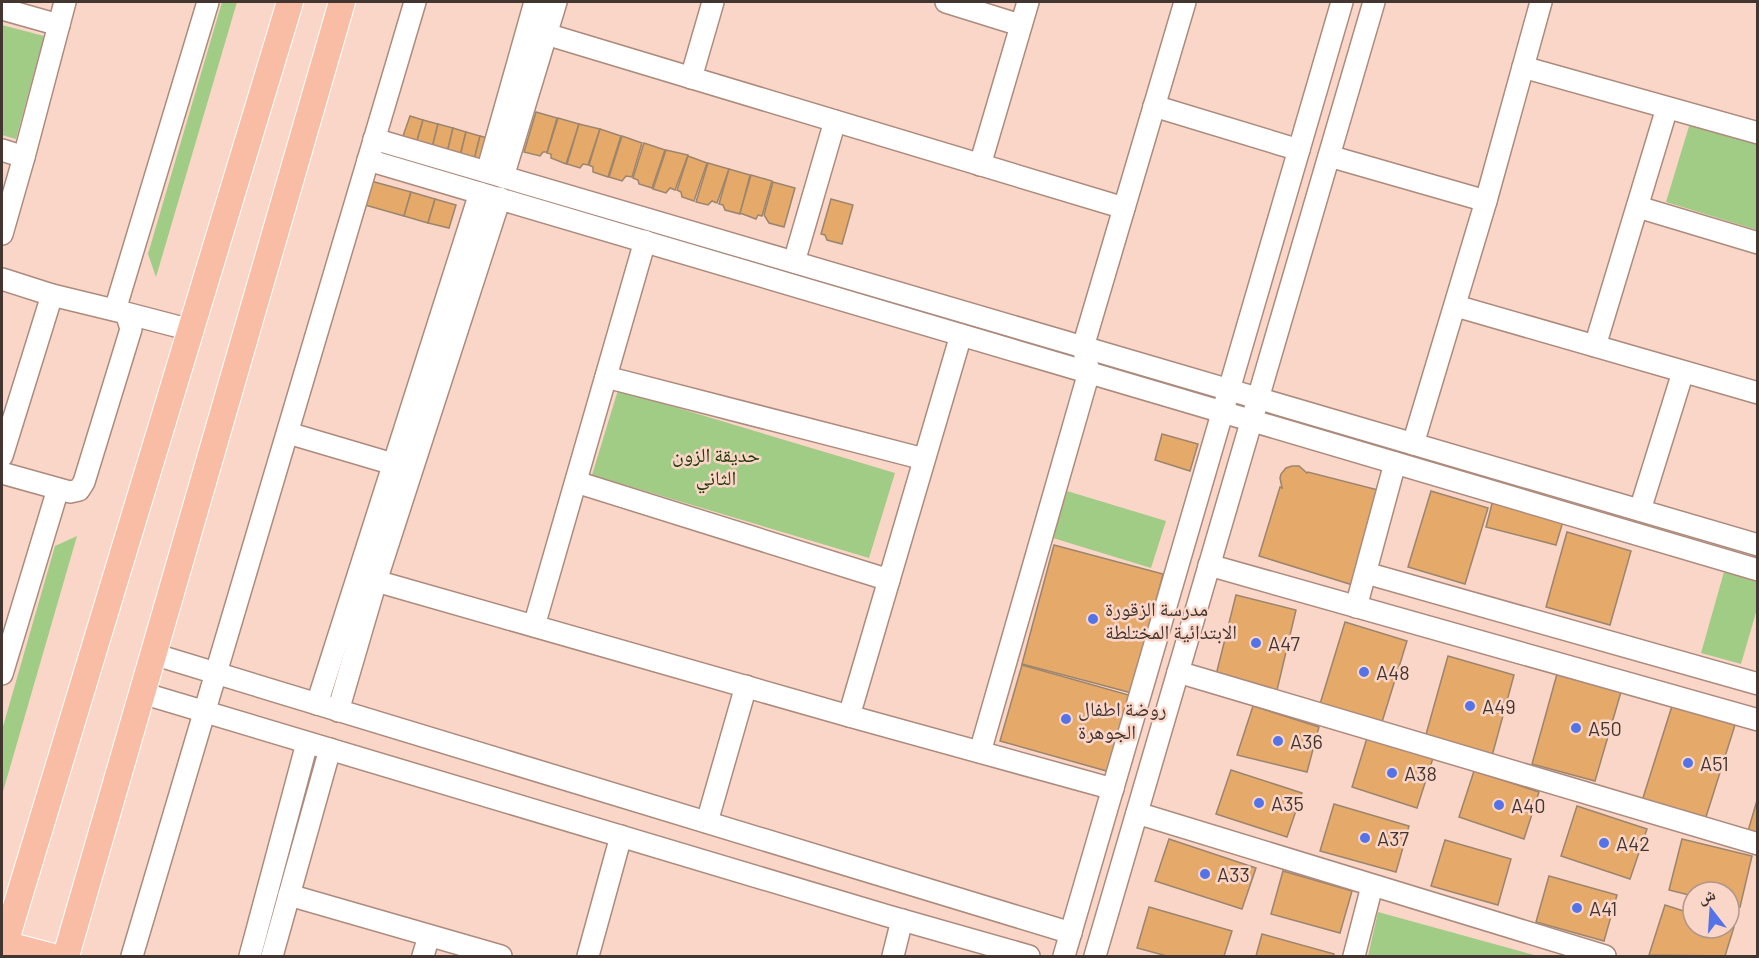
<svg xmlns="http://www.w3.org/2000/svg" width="1759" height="958" viewBox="0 0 1759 958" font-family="Barlow,'Noto Naskh Arabic',sans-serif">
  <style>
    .green { fill: #a1cc85 }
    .building { fill: #e5a969; stroke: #9c856d; stroke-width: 1.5 }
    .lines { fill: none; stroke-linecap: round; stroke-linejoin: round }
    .minor-casing { stroke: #ac8b7d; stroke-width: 24 }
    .major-casing { stroke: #fff; stroke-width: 28 }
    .minor { stroke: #fff; stroke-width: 21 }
    .major { stroke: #f8bda4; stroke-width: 26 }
    .poi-dot { fill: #5473e8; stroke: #fad6c8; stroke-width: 2 }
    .labels { text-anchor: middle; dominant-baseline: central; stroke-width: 5; stroke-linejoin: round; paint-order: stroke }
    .park-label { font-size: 20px; fill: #1d3804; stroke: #fad6c8 }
    .poi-label { font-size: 20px; fill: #433530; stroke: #fad6c8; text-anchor: start }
  </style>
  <rect width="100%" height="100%" fill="#fad6c8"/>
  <g class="green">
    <polygon points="222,2 237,2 156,277 148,254"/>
    <polygon points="2,25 44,36 16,139 2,135"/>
    <polygon points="1690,123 1757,144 1757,230 1666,202"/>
    <polygon points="618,390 895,473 869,558 592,475"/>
    <polygon points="1067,491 1166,521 1151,568 1053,538"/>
    <polygon points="77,536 2,795 2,730 55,546"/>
    <polygon points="1724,572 1757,582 1757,609 1741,664 1701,653"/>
    <polygon points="1378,912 1538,956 1368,956"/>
  </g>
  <g class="building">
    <polygon points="536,112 557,118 547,152 543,152 540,156 524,152"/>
    <polygon points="410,116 423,120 416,144 402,139"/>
    <polygon points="558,118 579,124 566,164 551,158 551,154 547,153"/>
    <polygon points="423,120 438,124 432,148 416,144"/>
    <polygon points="438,124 453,128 447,153 432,148"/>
    <polygon points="579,124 600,129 588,165 583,164 580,168 567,164"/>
    <polygon points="453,128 466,132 460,156 447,153"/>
    <polygon points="600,129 621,136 608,177 593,172 593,167 589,165"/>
    <polygon points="466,132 480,136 474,160 460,156"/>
    <polygon points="480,136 495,140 488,163 474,160"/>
    <polygon points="622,136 642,143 632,177 626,176 622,181 609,177"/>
    <polygon points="644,143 665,150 652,188 639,184 638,180 633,178"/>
    <polygon points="666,150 688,155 675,190 670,188 666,193 653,189"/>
    <polygon points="688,156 707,163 694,201 682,197 681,192 677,190"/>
    <polygon points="708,163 729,169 717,203 712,201 708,205 696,202"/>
    <polygon points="729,169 750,175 740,214 725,210 723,205 719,204"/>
    <polygon points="751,175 772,181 762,216 758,215 756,219 740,213"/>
    <polygon points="371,181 411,192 404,216 365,205"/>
    <polygon points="773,182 795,188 784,227 769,223 764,215"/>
    <polygon points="411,192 435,199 428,223 404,216"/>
    <polygon points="435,199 456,205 449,228 428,223"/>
    <polygon points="831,199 853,205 842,244 827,240 825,235 821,234"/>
    <polygon points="1162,434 1198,444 1190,471 1155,460"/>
    <polygon points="1292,466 1299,466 1307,473 1308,472 1382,491 1356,586 1259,556 1280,487 1282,488 1280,478 1281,474 1286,468"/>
    <polygon points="1431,491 1488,508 1465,584 1408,567"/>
    <polygon points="1493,500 1564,518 1556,545 1486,527"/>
    <polygon points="1567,532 1631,551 1610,625 1546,607"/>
    <polygon points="1054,545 1163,574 1132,693 1022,664"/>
    <polygon points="1236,595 1296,610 1277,690 1216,675"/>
    <polygon points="1345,622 1407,641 1382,722 1320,704"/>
    <polygon points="1448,656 1514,675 1492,756 1425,738"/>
    <polygon points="1022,665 1132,696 1110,772 1000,741"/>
    <polygon points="1557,674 1621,692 1595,781 1532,764"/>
    <polygon points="1253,706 1319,727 1307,772 1237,755"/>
    <polygon points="1672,706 1735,725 1705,820 1642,801"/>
    <polygon points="1367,738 1433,758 1417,808 1352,787"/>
    <polygon points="1231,770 1302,793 1287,837 1216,814"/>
    <polygon points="1474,771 1539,792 1524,839 1459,817"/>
    <polygon points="1758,797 1758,834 1748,831"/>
    <polygon points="1334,804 1409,826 1396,872 1320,851"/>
    <polygon points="1577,806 1647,829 1630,879 1561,856"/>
    <polygon points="1169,839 1256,868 1242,909 1155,881"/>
    <polygon points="1682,839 1752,856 1740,907 1729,904 1729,892 1693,892 1693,896 1669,890"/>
    <polygon points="1445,840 1511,859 1498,905 1431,886"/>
    <polygon points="1283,871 1352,891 1340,933 1271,914"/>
    <polygon points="1549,876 1617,895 1604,941 1536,922"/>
    <polygon points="1665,905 1693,914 1693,928 1729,928 1729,925 1734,927 1725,956 1649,955"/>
    <polygon points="1149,907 1232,931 1224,956 1167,956 1137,948"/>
    <polygon points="1262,934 1334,954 1333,956 1256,956"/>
  </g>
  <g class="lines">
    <g class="minor-casing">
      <g id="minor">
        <polyline points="946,2 1020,25"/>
        <polyline points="2,9 59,25"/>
        <polyline points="546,34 1124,208"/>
        <polyline points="1523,67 1758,133"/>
        <polyline points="691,78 713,2"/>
        <polyline points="1154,106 1299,150"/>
        <polyline points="374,139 1758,545"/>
        <polyline points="2,150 24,157"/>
        <polyline points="1329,156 1486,201"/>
        <polyline points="368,160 1758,570"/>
        <polyline points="980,165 1028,2"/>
        <polyline points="487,172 535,2"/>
        <polyline points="503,177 556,2"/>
        <polyline points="1638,207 1758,243"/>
        <polyline points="2,234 24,157 65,2"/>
        <polyline points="794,262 835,121"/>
        <polyline points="2,279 52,295 122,312 127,316 131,329 84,482 79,490 70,492 2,473"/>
        <polyline points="1456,306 1758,393"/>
        <polyline points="115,310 208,2"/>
        <polyline points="122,312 191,330"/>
        <polyline points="1595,346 1667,108"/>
        <polyline points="606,377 924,459"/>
        <polyline points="288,433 393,464"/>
        <polyline points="1413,444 1486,201 1541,2"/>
        <polyline points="2,456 52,295"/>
        <polyline points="576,482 889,580"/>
        <polyline points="1640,510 1683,372"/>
        <polyline points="1209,565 1758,720"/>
        <polyline points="1366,573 1758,684"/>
        <polyline points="376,581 849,716 1113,789"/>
        <polyline points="1356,607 1395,463"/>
        <polyline points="534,626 645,241"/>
        <polyline points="153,654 1071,933"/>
        <polyline points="1178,672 1758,844"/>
        <polyline points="2,674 58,489"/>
        <polyline points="142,693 888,916 1029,956"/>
        <polyline points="317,704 480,193"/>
        <polyline points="338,711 376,581 500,198"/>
        <polyline points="849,716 961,335"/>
        <polyline points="980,752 1089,372 1083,347 1185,2"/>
        <polyline points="1137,813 1605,956"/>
        <polyline points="707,822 746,686"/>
        <polyline points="289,895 501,956"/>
        <polyline points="132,956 415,2"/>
        <polyline points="250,956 307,743"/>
        <polyline points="272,956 330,749"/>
        <polyline points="423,956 429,936"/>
        <polyline points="588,956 621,836"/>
        <polyline points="893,956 902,920"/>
        <polyline points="1064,956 1342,2"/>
        <polyline points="1095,956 1374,2"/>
        <polyline points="1354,956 1372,886"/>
      </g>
    </g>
    <g class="major-casing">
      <g id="major">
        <polyline points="4,944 50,956"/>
        <polyline points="2,953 290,2"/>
        <polyline points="66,956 342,2"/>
      </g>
    </g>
    <use href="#minor" class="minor"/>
    <use href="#major" class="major"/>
  </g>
  <g class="poi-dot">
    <circle cx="1093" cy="619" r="6"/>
    <circle cx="1256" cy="643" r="6"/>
    <circle cx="1364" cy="672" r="6"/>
    <circle cx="1470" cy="706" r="6"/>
    <circle cx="1066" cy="719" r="6"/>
    <circle cx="1576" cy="728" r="6"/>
    <circle cx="1278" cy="741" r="6"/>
    <circle cx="1688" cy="763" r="6"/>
    <circle cx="1392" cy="773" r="6"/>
    <circle cx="1259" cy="803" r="6"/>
    <circle cx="1499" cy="805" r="6"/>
    <circle cx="1365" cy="838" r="6"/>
    <circle cx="1604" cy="843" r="6"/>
    <circle cx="1205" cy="874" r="6"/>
    <circle cx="1577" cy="908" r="6"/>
  </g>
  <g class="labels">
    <g class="park-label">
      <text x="716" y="454">حديقة الزون<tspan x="716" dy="23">الثاني</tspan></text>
    </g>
    <g class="poi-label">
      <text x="1105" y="608">مدرسة الزقورة<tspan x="1105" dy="23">الابتدائية المختلطة</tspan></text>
      <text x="1268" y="643">A47</text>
      <text x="1376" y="672">A48</text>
      <text x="1482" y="706">A49</text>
      <text x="1078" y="708">روضة اطفال<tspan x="1078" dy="23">الجوهرة</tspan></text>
      <text x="1588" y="728">A50</text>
      <text x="1290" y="741">A36</text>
      <text x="1700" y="763">A51</text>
      <text x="1404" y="773">A38</text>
      <text x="1271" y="803">A35</text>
      <text x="1511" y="805">A40</text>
      <text x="1377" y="838">A37</text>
      <text x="1616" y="843">A42</text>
      <text x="1217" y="874">A33</text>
      <text x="1589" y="908">A41</text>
    </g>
  </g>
  <rect width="1759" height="958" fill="none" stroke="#433530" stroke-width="6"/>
  <g transform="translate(1711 910) rotate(343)"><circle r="28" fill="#fad6c8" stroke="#b1968b" stroke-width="1.5"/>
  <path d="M0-4.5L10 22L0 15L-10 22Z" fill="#5473e8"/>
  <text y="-9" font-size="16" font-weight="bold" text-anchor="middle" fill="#433530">ش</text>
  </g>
</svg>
